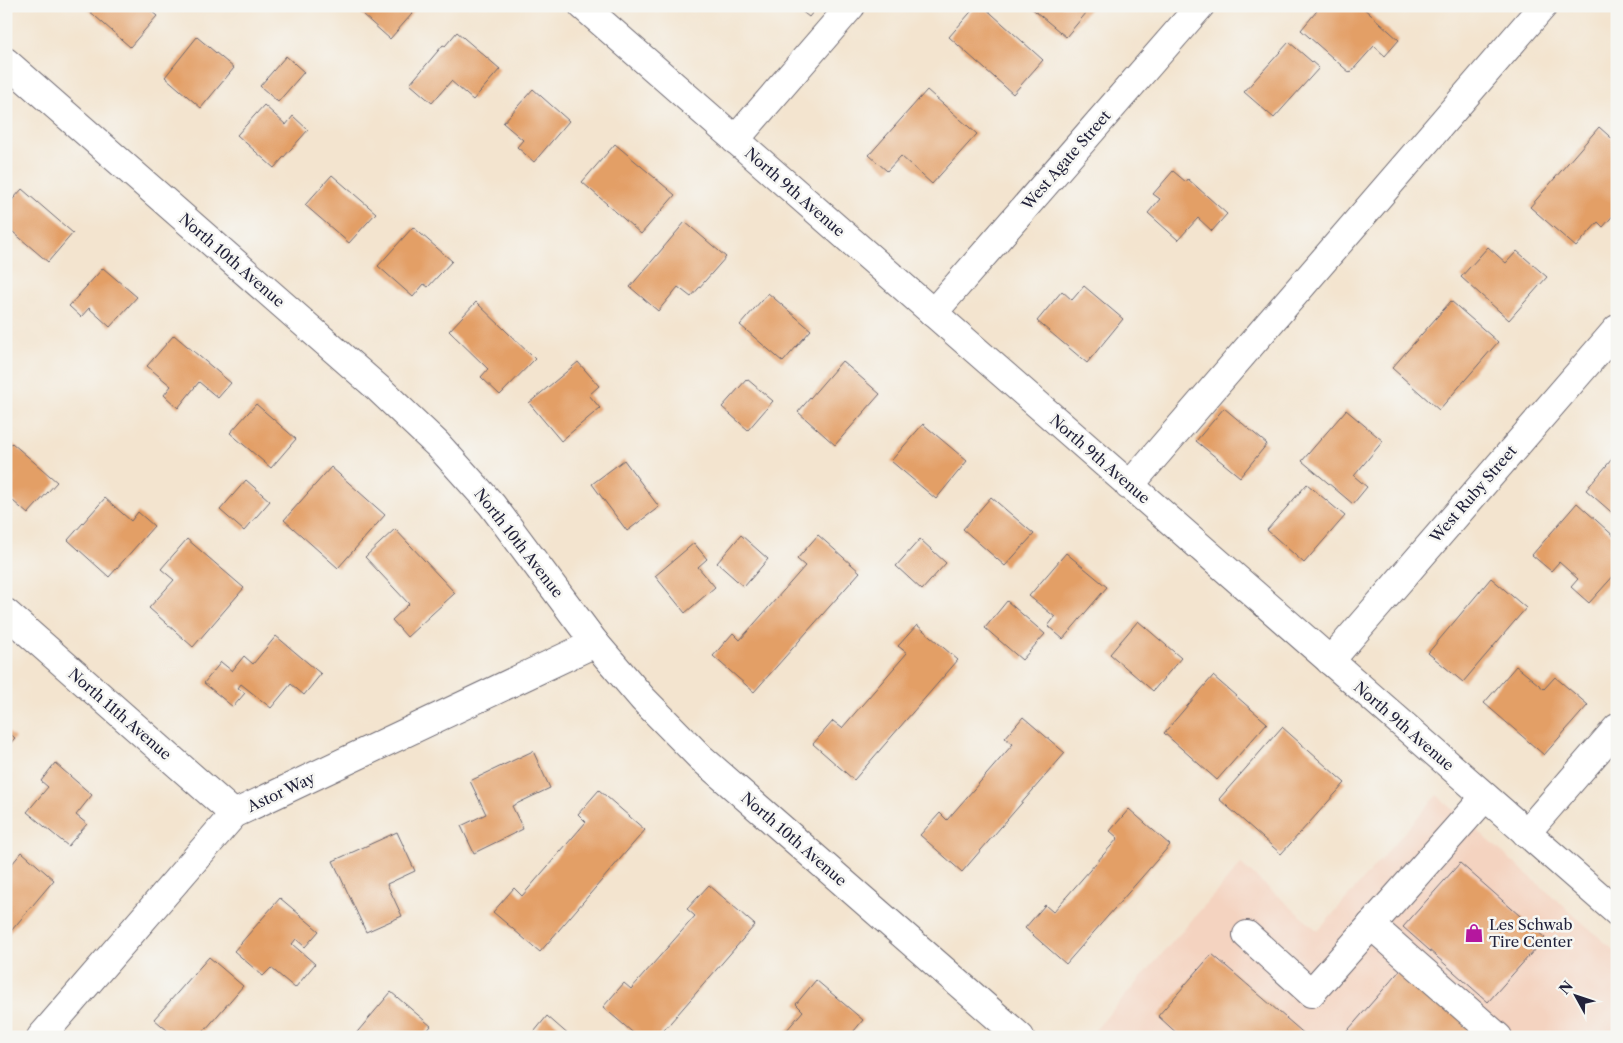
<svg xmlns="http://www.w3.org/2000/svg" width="1623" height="1043" viewBox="0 0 1623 1043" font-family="'Libre Caslon Text',serif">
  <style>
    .built { fill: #f4d3c0 }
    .building { fill: #e39f66 }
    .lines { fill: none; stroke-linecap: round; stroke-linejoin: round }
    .minor-casing { stroke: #6b666f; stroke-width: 30 }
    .minor { stroke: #fff; stroke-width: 28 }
    .labels { text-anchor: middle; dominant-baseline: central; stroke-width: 5; stroke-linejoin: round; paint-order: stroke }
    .street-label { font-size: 15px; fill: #22223b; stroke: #f6f6f2 }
    .poi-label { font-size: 15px; fill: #22223b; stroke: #f6f6f2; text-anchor: start }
  </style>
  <rect width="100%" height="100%" fill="#f6f6f2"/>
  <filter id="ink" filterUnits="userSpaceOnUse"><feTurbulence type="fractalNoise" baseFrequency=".02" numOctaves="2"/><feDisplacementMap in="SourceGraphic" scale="10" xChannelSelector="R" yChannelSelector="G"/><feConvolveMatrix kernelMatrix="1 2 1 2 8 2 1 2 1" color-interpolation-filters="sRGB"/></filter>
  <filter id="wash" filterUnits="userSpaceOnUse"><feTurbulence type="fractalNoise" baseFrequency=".0096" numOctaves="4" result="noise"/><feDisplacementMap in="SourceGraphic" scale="20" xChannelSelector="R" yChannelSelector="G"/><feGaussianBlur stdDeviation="1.12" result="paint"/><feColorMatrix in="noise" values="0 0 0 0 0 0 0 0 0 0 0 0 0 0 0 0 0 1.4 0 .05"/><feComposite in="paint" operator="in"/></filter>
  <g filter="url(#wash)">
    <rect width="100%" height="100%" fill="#f3e4cf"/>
    <polygon class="built" points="1437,795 1617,953 1617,1037 1089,1037 1241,864 1318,931"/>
    <g id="blocks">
      <g class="building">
        <polygon points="90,6 145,6 157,16 130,47 87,9"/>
        <polygon points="353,6 419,6 390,39"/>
        <polygon points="795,6 818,6 809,17"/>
        <polygon points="976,6 983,6 1043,60 1013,94 949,37"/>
        <polygon points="1029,6 1092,6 1066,37"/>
        <polygon points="1321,6 1361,6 1399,40 1385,56 1374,46 1350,73 1301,30"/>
        <polygon points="457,32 500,69 473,100 451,81 432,103 410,84 443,45 445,46"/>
        <polygon points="197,37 234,68 201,108 165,77"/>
        <polygon points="1289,42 1319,68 1274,118 1244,92"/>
        <polygon points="286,56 304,72 278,102 260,86"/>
        <polygon points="533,89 569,121 534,162 517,147 523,140 503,123"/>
        <polygon points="927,90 977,134 932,184 901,156 887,171 869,155"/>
        <polygon points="264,105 286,125 293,116 308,130 274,168 237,135"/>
        <polygon points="1599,127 1617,143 1617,211 1603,227 1598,222 1576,247 1530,207"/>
        <polygon points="615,144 675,195 641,234 582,182"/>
        <polygon points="1173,171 1186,182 1188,179 1227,214 1212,231 1198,218 1178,240 1148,213 1160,199 1153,194"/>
        <polygon points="332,175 376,213 349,243 305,205"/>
        <polygon points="22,189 73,233 48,262 6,226 6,207"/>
        <polygon points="685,222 726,257 691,297 678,287 658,311 630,287"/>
        <polygon points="413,227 452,261 428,287 424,284 413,297 378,266"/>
        <polygon points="1488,247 1506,263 1517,251 1547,277 1509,320 1461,277"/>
        <polygon points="103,268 137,297 110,327 89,308 81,317 69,306"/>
        <polygon points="1084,286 1123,319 1087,363 1037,321 1062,291 1072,300"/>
        <polygon points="768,293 811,330 783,362 740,325"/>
        <polygon points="1451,301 1498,342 1439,410 1392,368"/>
        <polygon points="476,302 535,359 500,395 481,377 488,369 449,331"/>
        <polygon points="174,335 231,383 218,398 199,382 178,408 164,395 171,386 147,366"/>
        <polygon points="842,361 880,394 835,445 798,412"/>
        <polygon points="578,362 599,386 589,395 600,408 561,441 529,403"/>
        <polygon points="747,379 773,401 748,430 722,407"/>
        <polygon points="256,404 296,439 271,468 230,433"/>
        <polygon points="1224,408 1267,444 1240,477 1196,441"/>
        <polygon points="1346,410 1383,441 1354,476 1367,487 1353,504 1302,461"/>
        <polygon points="923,424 967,461 936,499 891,461"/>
        <polygon points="12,443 57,482 28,514 6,495 6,449"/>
        <polygon points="1617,453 1617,517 1586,490"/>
        <polygon points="624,460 659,507 627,531 592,484"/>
        <polygon points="331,467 385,515 338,568 284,520"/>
        <polygon points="246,480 270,501 244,531 220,510"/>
        <polygon points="1307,484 1345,516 1304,563 1267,530"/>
        <polygon points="991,497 1034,534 1005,566 963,529"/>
        <polygon points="105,498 131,521 138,512 154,526 109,577 68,540"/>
        <polygon points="1577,503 1617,539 1617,572 1589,603 1571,587 1578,579 1559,562 1551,571 1532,555"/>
        <polygon points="395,529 455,593 407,637 392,620 409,604 365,557"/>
        <polygon points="741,535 768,559 744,587 717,563"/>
        <polygon points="818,535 860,572 754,692 713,656 733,633 740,640 805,566 797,559"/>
        <polygon points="187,539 244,588 193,647 149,608 174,580 161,569"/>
        <polygon points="920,539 946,563 922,590 896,566"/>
        <polygon points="694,543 707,559 698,567 715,587 685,613 655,576"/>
        <polygon points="1066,553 1107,587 1063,639 1048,626 1055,617 1029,596"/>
        <polygon points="1491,578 1526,608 1463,682 1428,653"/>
        <polygon points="1007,601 1045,634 1022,660 985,628"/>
        <polygon points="1138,621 1181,658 1153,691 1110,654"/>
        <polygon points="917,625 958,660 854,780 813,744 833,721 842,728 907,653 898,646"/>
        <polygon points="276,636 321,674 304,695 291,684 271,708 241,684 238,688 245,693 233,707 204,683 221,662 232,671 244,656 253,664"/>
        <polygon points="1516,666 1544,689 1555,677 1588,705 1544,755 1484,703"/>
        <polygon points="1213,676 1267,723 1217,780 1164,733"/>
        <polygon points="1023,717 1065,753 962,872 920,835 940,813 947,820 1013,744 1005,738"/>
        <polygon points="1282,727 1345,783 1281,854 1219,799"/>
        <polygon points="6,730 15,738 6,748"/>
        <polygon points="533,751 550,788 512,806 523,829 474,853 461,826 486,814 470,781"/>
        <polygon points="55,763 92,795 76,815 87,824 68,846 27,812 48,787 41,781"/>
        <polygon points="599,790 645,830 540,952 493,912 514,888 522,896 586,822 578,814"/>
        <polygon points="1129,809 1170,845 1066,964 1025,928 1045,905 1053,912 1118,838 1110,831"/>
        <polygon points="397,832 415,871 387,884 402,916 366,932 333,861"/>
        <polygon points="22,852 54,880 6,937 6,871"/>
        <polygon points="1460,863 1545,938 1488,1002 1403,927"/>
        <polygon points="709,885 755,925 658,1037 638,1037 603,1007 624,983 631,989 695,916 687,909"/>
        <polygon points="280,898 319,931 305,947 296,939 292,944 315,964 295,988 271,968 263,976 234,951"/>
        <polygon points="1212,954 1308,1037 1181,1037 1158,1016"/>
        <polygon points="209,957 243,986 199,1037 175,1037 154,1019"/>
        <polygon points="1402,968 1482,1037 1342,1037"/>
        <polygon points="816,980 863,1020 849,1037 781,1037 803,1011 796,1004"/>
        <polygon points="391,992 431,1026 422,1037 353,1037"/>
        <polygon points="547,1016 571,1037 530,1037"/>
      </g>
    </g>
  </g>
  <g filter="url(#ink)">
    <use href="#blocks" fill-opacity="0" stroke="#6b666f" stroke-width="1"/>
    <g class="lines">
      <g class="minor-casing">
        <g id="minor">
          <polyline points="583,6 1617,912"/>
          <polyline points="6,62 379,389 438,445 492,505 595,643 643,699 700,757 1020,1037"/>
          <polyline points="735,140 851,6"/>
          <polyline points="933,313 1200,6"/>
          <polyline points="1129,486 1543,6"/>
          <polyline points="6,613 234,814"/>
          <polyline points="1330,661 1617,329"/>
          <polyline points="1526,833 1617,728"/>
          <polyline points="1371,925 1498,1037"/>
          <polyline points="1247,935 1311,993 1485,797"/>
          <polyline points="41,1037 234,814 595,643"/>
        </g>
      </g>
      <use href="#minor" class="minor"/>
    </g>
  </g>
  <defs>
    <g id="shop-bare" transform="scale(1.5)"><path d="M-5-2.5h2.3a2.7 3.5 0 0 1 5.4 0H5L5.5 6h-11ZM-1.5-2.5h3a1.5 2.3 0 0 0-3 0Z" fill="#b5179e" stroke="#f6f6f2" stroke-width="2.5" paint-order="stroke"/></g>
  </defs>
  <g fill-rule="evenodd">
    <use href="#shop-bare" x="1474" y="933"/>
  </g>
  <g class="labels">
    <g class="street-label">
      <text transform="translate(1066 160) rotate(-49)">West Agate Street</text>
      <text transform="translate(795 192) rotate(41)">North 9th Avenue</text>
      <text transform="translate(232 260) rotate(41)">North 10th Avenue</text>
      <text transform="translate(1100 459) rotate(41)">North 9th Avenue</text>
      <text transform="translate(1473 494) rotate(-49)">West Ruby Street</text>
      <text transform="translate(519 543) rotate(52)">North 10th Avenue</text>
      <text transform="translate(120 714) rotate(41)">North 11th Avenue</text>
      <text transform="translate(1404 726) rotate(41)">North 9th Avenue</text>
      <text transform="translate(281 792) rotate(-25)">Astor Way</text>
      <text transform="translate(794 839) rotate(41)">North 10th Avenue</text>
    </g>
    <g class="poi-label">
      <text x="1489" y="924">Les Schwab<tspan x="1489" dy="17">Tire Center</tspan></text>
    </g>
  </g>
  <rect width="1623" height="1043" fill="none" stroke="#f6f6f2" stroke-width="25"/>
  <g transform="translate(1576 996) rotate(310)" stroke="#f6f6f2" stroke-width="4" paint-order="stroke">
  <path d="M0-4L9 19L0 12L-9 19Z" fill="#22223b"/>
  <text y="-8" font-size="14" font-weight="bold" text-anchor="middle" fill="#22223b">N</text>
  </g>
</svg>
